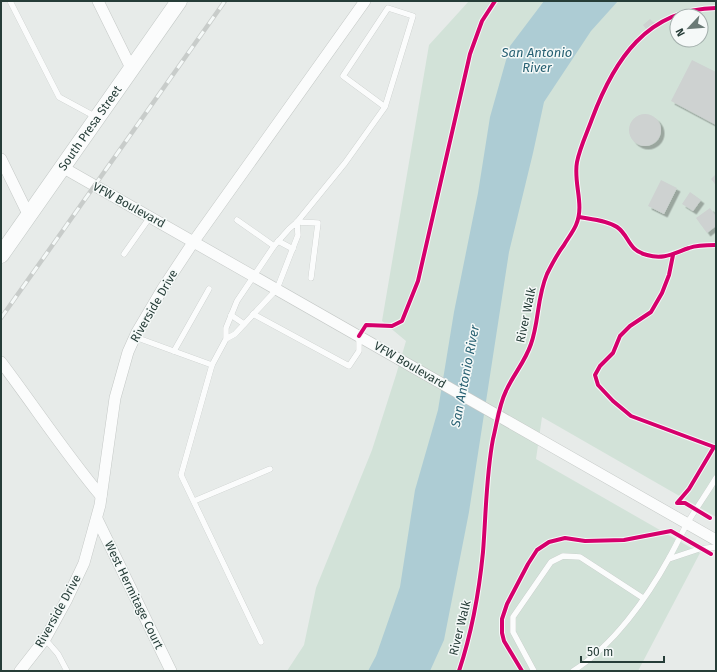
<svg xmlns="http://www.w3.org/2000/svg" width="717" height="672" viewBox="0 0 717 672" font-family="'Fira Sans',sans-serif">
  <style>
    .green { fill: #d2e2d8; fill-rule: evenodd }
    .water { fill: #adccd4 }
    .building { fill: #ced2d1; filter: url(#shadow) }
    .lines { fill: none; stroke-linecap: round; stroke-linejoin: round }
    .service-casing { stroke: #c4c8c6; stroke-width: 6 }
    .minor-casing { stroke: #c4c8c6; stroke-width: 12 }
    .secondary-casing { stroke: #c4c9c7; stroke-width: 17 }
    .service { stroke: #fbfcfc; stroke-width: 5.5 }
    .minor { stroke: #fbfcfc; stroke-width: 11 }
    .secondary { stroke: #fbfcfc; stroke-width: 16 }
    .rail-casing { stroke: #c8ccca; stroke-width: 4.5 }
    .rail { stroke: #f5f9f8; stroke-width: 3; stroke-dasharray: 9; stroke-linecap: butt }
    .cycleway-casing { stroke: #f5f9f8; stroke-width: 6 }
    .cycleway { stroke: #d6006c; stroke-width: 4 }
    .labels { text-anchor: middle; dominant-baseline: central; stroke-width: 3; stroke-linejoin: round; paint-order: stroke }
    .street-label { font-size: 12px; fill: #263d38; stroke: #f5f9f8 }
    .water-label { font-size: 13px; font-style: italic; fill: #276072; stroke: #f5f9f8 }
  </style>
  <defs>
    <filter id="shadow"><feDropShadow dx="3.5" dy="3.5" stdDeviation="0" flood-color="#0004"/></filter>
  </defs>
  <rect width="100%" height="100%" fill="#e7ebe9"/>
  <path class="green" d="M469,1H716V517L542,417L536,459L700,553L638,671H287L304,645L316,588L372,450L396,375L406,341L382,321L429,45ZM677,16H701V40H677Z"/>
  <polygon class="water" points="544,1 618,1 591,31 544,102 533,153 509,252 469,512 444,640 430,671 368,671 376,656 400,587 415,490 438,410 454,312 478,193 490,117 510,46"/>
  <g class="building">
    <polygon points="650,19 654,23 646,29 643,25"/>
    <polygon points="692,60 716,72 716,125 671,101"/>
    <circle cx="645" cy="130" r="16"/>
    <polygon points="716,174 716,185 711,179"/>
    <polygon points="661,180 677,188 664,214 648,206"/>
    <polygon points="690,192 701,200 693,211 682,204"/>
    <polygon points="710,208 716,216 716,226 707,233 696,218"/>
  </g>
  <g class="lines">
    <g class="service-casing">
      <g id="service">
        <polyline points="10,1 59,97 96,117"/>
        <polyline points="237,220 274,246"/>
        <polyline points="297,222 345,163 385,107 343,76 388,8 413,16 385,107"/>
        <polyline points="297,222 318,223 311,278"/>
        <polyline points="278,241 293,249"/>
        <polyline points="124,254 150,217"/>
        <polyline points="253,314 349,366 359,351 359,336"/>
        <polyline points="231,315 244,324"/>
        <polyline points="135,337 212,365"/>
        <polyline points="226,339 235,334 277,289 298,235 297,222 289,229 274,246 237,301 226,328 226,339 212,365 181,475 261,642"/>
        <polyline points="174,351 209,289"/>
        <polyline points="194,501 270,469"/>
        <polyline points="669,559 699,549 716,547"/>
        <polyline points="45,639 58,654 67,671"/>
        <polyline points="534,671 513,632 513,617 551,562 563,556 580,557 643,598"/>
        <path d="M573,671C613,646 647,598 669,558C676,546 681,534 688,522C697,507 707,493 716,478"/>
      </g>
    </g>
    <g class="minor-casing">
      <g id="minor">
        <polyline points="98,1 131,68"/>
        <polyline points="1,159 29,216"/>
        <polyline points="62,167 716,540"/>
        <path d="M1,362C35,407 65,453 101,496"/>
        <polyline points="97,519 171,671"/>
        <polyline points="20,671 45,639 67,599 84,563 100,505 115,398 128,352 137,332 163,288 194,241 365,1"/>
      </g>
    </g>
    <g class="secondary-casing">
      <g id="secondary">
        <path id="s1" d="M1,255L179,1"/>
      </g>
    </g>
    <use href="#service" class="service"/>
    <use href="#minor" class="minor"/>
    <use href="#secondary" class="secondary"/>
    <g class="rail-casing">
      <polyline id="rail" points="1,318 225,1"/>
    </g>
    <use href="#rail" class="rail"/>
    <g class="cycleway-casing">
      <g id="cycleway">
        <path d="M579,217C590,219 607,220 617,227C630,236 627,250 647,255C664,260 674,253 689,248C697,245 707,245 716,245"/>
        <polyline points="673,255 669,275 662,293 651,312 630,326 620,336 613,353 600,366 595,375 598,385 613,401 631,416 714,447 716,447"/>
        <polyline points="359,336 366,325 392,326 402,321 418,281 470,54 482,21 495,1"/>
        <polyline points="710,518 685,503 677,503 689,489 714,447"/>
        <path d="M459,671C472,632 479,593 483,552C486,514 486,476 493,439C497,423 499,405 506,391C513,375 525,362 531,344C539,322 537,297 547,274C552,264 557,254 564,245C568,238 573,232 576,225C585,205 573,183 577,162C580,147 587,133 592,119C614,60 647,9 716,8"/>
        <polyline points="522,671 504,641 502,633 502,619 507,604 528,564 537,550 549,542 565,538 585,541 624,540 671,531 711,554"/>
      </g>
    </g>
    <use href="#cycleway" class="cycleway"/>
  </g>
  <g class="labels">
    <g class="street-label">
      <text stroke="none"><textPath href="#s1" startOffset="155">South Presa Street</textPath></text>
      <text transform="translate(129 205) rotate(29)">VFW Boulevard</text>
      <text transform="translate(154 306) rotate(-60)">Riverside Drive</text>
      <text transform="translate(526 315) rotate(-78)">River Walk</text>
      <text transform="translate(410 365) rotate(30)">VFW Boulevard</text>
      <text transform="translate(134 595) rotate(64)">West Hermitage Court</text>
      <text transform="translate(58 611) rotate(-61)">Riverside Drive</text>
      <text transform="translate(460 628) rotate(-76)">River Walk</text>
    </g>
    <g class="water-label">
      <text x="537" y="52">San Antonio<tspan x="537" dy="15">River</tspan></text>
      <text transform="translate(465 376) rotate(-79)">San Antonio River</text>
    </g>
  </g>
  <rect width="717" height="672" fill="none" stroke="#263d38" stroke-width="4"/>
  <g transform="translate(689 28) rotate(244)"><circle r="19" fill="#f5f9f8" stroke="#a2aeab"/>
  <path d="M0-3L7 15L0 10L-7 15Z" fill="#6a7a76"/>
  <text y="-6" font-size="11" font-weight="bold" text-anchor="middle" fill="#263d38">N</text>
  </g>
  <path d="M581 656v6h83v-6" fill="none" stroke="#263d38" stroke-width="2"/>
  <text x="587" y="656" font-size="12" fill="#263d38" stroke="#f5f9f8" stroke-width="3" paint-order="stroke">50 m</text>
</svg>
